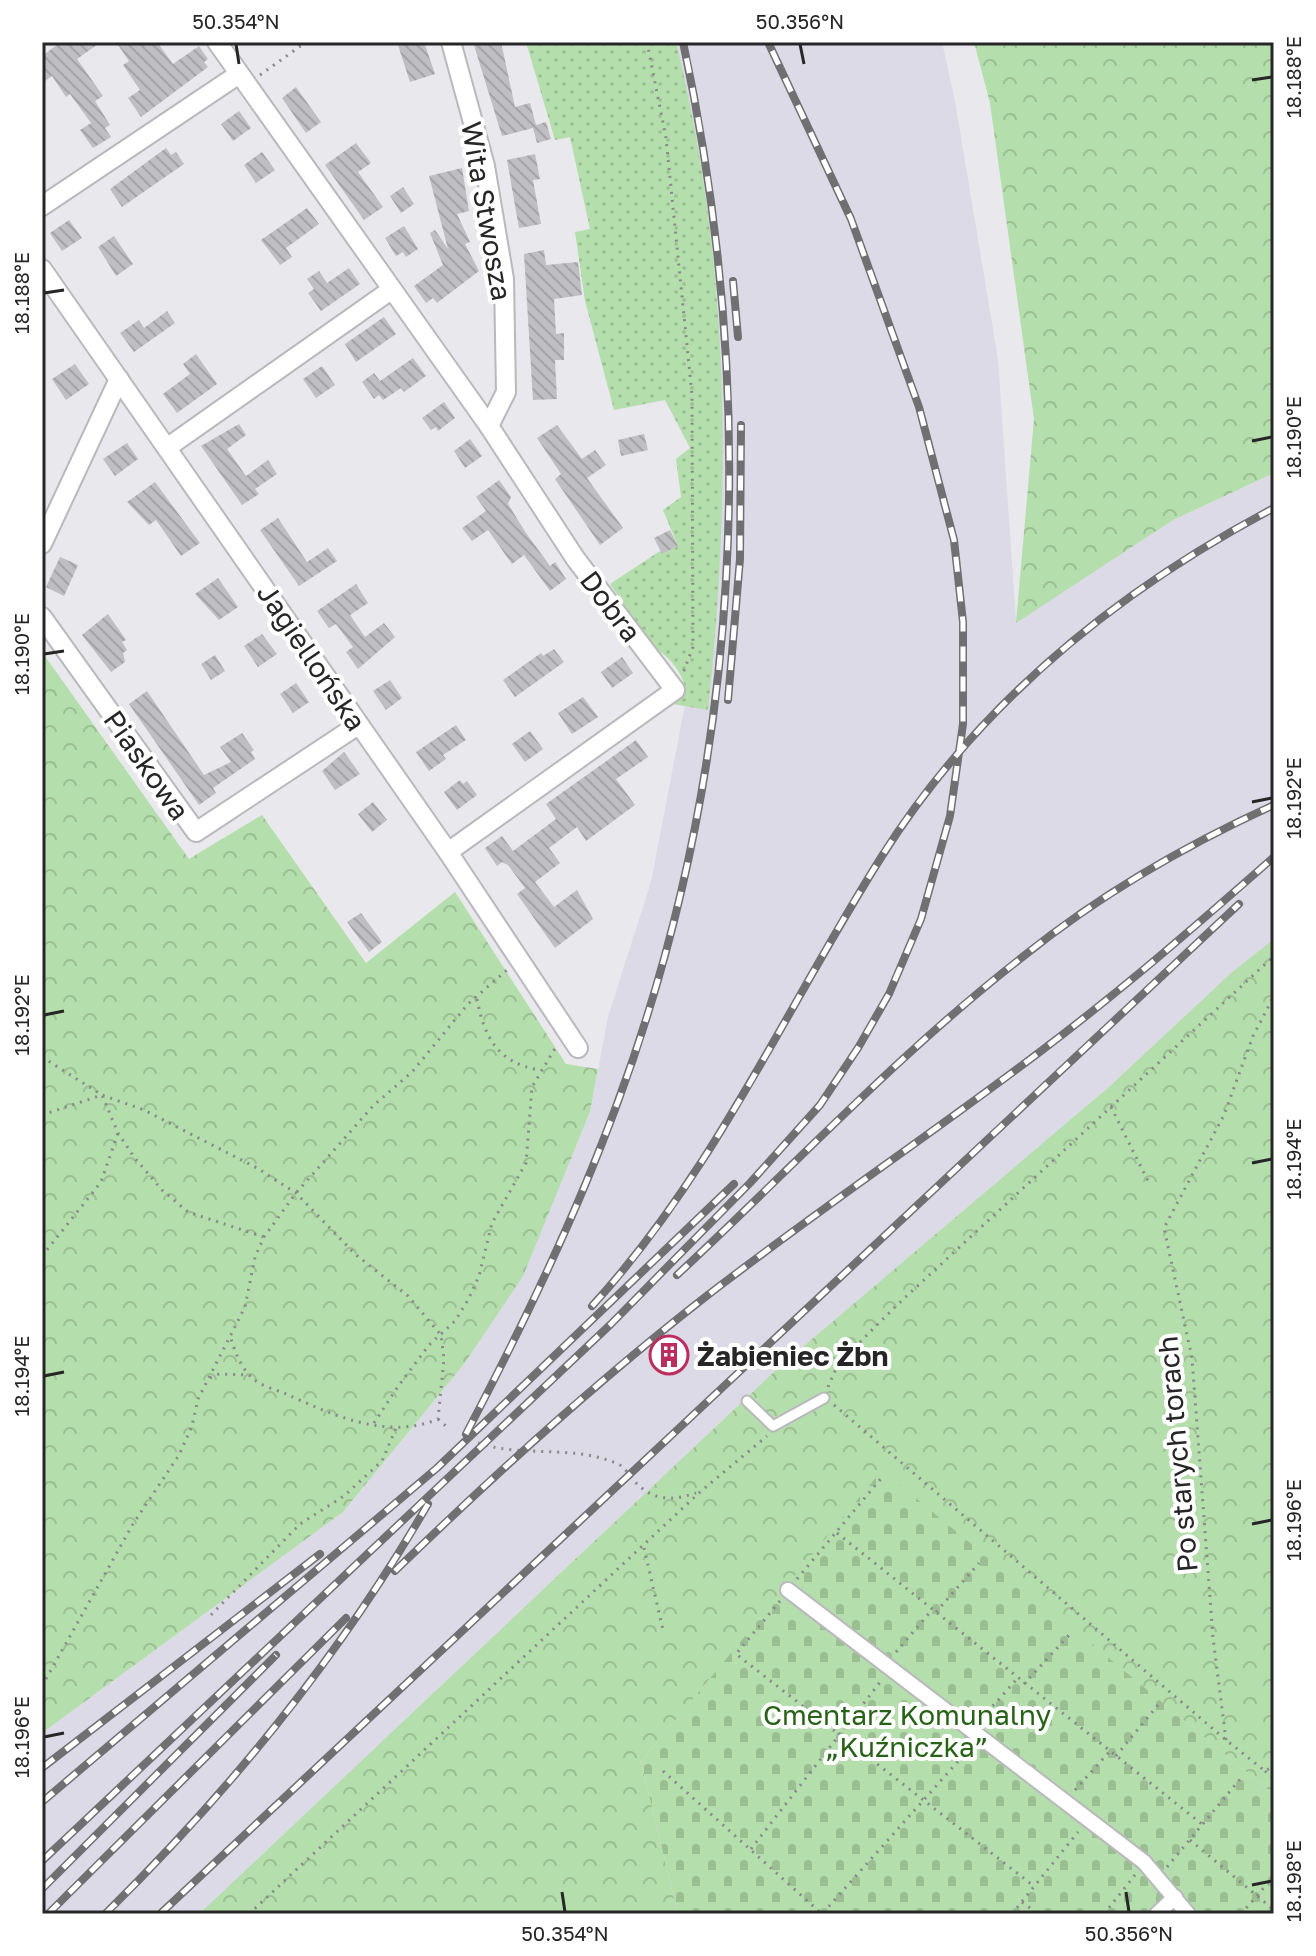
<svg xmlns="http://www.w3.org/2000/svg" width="1316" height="1956" viewBox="0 0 1316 1956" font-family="'Golos Text',sans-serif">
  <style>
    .built { fill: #dbdae6 }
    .grass { fill: url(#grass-dots) }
    .forest { fill: url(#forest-crowns) }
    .cemetery { fill: url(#cemetery-stones) }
    .building { fill: url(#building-back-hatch) }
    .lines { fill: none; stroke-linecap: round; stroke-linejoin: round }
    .service-casing { stroke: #b9b9bd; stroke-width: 13 }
    .pedestrian-casing { stroke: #b9b9bd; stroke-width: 18 }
    .minor-casing { stroke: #b9b9bd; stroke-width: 22 }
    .path { stroke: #89898c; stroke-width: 3; stroke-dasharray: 2 6; stroke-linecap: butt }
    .service { stroke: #fff; stroke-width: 9 }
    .pedestrian { stroke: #fff; stroke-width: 14 }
    .minor { stroke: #fff; stroke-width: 18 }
    .rail-casing { stroke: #707073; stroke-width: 8 }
    .rail { stroke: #fff; stroke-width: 5; stroke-dasharray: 15; stroke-linecap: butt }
    .ticks { fill: none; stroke: #262627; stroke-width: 3 }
    .labels { text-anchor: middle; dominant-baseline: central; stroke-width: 8; stroke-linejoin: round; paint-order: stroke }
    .street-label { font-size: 28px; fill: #262627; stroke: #fff }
    .poi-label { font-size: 28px; font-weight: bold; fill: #262627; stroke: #fff; text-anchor: start }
    .park-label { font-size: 28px; fill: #276217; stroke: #fff }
    .neatline { fill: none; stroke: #262627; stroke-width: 3 }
    .ticks-label { font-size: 20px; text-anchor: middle; fill: #262627 }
  </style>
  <defs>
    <pattern id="grass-dots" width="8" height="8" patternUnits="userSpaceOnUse" patternTransform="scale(2)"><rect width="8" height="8" fill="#b4deab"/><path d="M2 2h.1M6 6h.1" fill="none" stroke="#9bbe93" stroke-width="1.8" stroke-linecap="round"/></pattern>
    <pattern id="forest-crowns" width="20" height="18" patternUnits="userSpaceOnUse" patternTransform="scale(2)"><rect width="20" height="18" fill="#b4deab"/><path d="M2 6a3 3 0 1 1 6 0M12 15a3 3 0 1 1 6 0" fill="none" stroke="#9bbe93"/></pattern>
    <pattern id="cemetery-stones" width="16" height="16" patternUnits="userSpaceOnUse" patternTransform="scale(2)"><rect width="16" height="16" fill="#b4deab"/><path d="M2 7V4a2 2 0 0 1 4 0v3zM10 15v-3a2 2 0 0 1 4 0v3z" fill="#9bbe93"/></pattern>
    <pattern id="building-back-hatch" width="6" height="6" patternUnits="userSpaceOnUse" patternTransform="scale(2)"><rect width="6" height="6" fill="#bebec3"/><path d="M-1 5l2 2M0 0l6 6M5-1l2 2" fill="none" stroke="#a3a3a8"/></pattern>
  </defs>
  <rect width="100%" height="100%" fill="#e8e8ed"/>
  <polygon class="built" points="670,42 942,42 955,101 998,359 1016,622 1173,520 1274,473 1274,939 1231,973 1110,1086 778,1368 199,1914 42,1914 42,1733 343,1512 464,1364 522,1276 590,1113 608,1017 651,882 688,689 711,430"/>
  <path class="grass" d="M526,42H676C730,262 732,487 708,710L673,704L671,701L685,689C684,674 668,655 654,648L610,584L660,551L662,554L678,546L663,510L681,497L676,459L690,448L665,400L614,410L585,301L575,232L590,229L570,137L555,140Z"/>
  <g class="forest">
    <polygon points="974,42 1274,42 1274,473 1173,520 1016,623 1034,419 990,103"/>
    <polygon points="42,652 189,859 262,815 366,963 455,892 566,1064 598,1069 590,1112 523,1276 464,1364 343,1512 42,1733"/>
    <polygon points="1274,939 1274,1795 882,1471 641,1762 678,1914 199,1914 778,1368 1110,1086 1231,973"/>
  </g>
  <polygon class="cemetery" points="882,1470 1274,1795 1274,1914 678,1914 641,1762"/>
  <g class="building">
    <polygon points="61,42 101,42 77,59 103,96 95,101 110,125 105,128 111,137 93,148 80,130 91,123 70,94 66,97 52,76 42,83 42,56"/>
    <polygon points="116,42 157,42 173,64 199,46 208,59 204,62 208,67 141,117 128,98 140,90 123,65 129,61"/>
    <polygon points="397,42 424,42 435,74 410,82"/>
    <polygon points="473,42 501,42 515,107 530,103 536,125 546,122 551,139 537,143 533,128 502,136"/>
    <polygon points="296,87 321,122 306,133 282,98"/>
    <polygon points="239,111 251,128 233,141 221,124"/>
    <polygon points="356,143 371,163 358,172 383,207 364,220 325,165"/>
    <polygon points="166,148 171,155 176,152 184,164 122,207 110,189"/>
    <polygon points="262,152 275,170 256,183 244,165"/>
    <polygon points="535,154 540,179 533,180 541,224 519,228 507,160"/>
    <polygon points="462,168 469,211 457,214 470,242 465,244 479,271 437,303 433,298 426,303 414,286 443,265 430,233 435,230 448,249 429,176"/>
    <polygon points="403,187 414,204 401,213 390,196"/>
    <polygon points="307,208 319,224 286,248 292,257 280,265 261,240"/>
    <polygon points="69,220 82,238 62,251 50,233"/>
    <polygon points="404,226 418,249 406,257 403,252 396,256 385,238"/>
    <polygon points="114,236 133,264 116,276 98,247"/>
    <polygon points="544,250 546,265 578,262 582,295 554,299 556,334 564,333 564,360 555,360 557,399 533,400 524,254"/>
    <polygon points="349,268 360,284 321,311 308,293 314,289 307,279 319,271 327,283"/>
    <polygon points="167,311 175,323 134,352 120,333 139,320 144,328"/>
    <polygon points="384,317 396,334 356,362 345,344"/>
    <polygon points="196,354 217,384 177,413 163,394 190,374 183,364"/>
    <polygon points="413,358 426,376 404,392 401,388 383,400 379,395 374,399 362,382 374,373 380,381"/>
    <polygon points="75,364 89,384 66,400 52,379"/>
    <polygon points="322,366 335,385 316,398 303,379"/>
    <polygon points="444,402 455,418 438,431 436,427 431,430 422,418"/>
    <polygon points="239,424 246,435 227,449 246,476 268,460 277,474 255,489 259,494 242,505 201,446"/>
    <polygon points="557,425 582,459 595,450 606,465 587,478 623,528 600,545 555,479 561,474 537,438"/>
    <polygon points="644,434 648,450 621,456 618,440"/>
    <polygon points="470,439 482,456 465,468 454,451"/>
    <polygon points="127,443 138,459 115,476 103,459"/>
    <polygon points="499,480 511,497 508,504 526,533 550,566 555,562 566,579 550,591 524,555 512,564 488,530 472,541 462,528 486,511 476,497"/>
    <polygon points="155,482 200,543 181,556 156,520 149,525 127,502"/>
    <polygon points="278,518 307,562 328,548 337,561 299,586 260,530"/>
    <polygon points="670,530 678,546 662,554 654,538"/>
    <polygon points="60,557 78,565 64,596 46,587"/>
    <polygon points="218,578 238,607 219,620 195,594"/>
    <polygon points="356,584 368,603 350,615 365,637 384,623 395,637 358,669 346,652 353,647 336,624 329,628 317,611"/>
    <polygon points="108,614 126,640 122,642 127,650 123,653 125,662 111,672 82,635"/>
    <polygon points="262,634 277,654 258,667 244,646"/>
    <polygon points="554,649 564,662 515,697 503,680 541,653 543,656"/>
    <polygon points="215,655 225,671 211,680 201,664"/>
    <polygon points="622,657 633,673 612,688 601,672"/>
    <polygon points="390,680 402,698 386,710 373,691"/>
    <polygon points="296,683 309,702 293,713 280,694"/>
    <polygon points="147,691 204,775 231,762 220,747 242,733 254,750 251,752 255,759 213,788 216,793 199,805 129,704"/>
    <polygon points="583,697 598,717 572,734 558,713"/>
    <polygon points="456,725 466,740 443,755 446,759 429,771 416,752"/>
    <polygon points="530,731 543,749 525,762 512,744"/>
    <polygon points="636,740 648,757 616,779 635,805 586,841 577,827 549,848 560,863 535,882 554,907 577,890 593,919 555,948 517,894 525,888 508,865 502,862 497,866 485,848 502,836 513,851 556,819 546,804"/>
    <polygon points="344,752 360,774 335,790 322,771"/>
    <polygon points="460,780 463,784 467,781 477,795 457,810 444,792"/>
    <polygon points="373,802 387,820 372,832 358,814"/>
    <polygon points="361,913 382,942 369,952 347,922"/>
    <polygon points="676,1339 686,1353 661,1371 651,1358"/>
  </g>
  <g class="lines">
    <g class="service-casing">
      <polyline id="service" points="747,1401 773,1426 824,1398"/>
    </g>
    <g class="pedestrian-casing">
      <g id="pedestrian">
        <polyline points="788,1590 1144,1862 1188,1914"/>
        <polyline points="1157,1914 1175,1897"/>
      </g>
    </g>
    <g class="minor-casing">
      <g id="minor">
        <polyline points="217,42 489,426 575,558 675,690 448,852"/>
        <polyline points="451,42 485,166 504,279 506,392 489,426"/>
        <polyline points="42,206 239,74"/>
        <polyline points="42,269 448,852 578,1048"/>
        <polyline points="168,447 391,290"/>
        <polyline points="42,544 119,379"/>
        <polyline points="42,617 196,832 358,725"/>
      </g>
    </g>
    <g class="path">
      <polyline points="647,42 666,138 692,395 693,647 683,673"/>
      <polyline points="260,75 306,42"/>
      <path d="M477,999C484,1037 498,1063 539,1070"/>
      <polyline points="42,1057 102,1095 118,1133 134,1157 162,1190 188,1212 264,1237"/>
      <polyline points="1111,1107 1148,1181"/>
      <path d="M42,1115L102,1095L144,1110L257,1168L296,1193L355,1254L408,1296L441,1335L444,1359L438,1419C387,1441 330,1414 284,1393C273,1389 259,1385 251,1377C241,1367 235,1352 231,1339"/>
      <polyline points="42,1256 101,1182 118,1133"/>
      <polyline points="210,1378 219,1374 249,1375"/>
      <polyline points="828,1387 838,1364 897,1305 1274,956"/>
      <polyline points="834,1405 1226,1740 1265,1771 1274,1766"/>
      <polyline points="438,1419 449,1429"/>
      <polyline points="374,1423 399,1385 429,1345 455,1321 468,1300 479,1276 492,1223 526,1163 532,1087 557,1045"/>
      <path d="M478,1443C522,1458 573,1444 618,1464C625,1467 629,1476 635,1482C654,1501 671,1501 696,1493"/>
      <polyline points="837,1533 1203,1825"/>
      <polyline points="644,1548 663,1630"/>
      <polyline points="797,1579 883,1476"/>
      <polyline points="780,1601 736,1654 1035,1887"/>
      <polyline points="936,1612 979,1563"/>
      <polyline points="211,1615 300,1524 344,1496 382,1461 397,1426"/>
      <polyline points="896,1652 932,1610"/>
      <polyline points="1024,1684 1069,1635"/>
      <polyline points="42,1686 133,1524 179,1455 192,1426 198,1399 245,1307 255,1257 264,1237 296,1193 373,1106 412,1072 468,1004 508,969"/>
      <polyline points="982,1718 1017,1679"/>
      <polyline points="1226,1740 1213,1638 1192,1358 1164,1228 1224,1115 1253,1036 1274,996"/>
      <polyline points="1116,1756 1158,1705"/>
      <polyline points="663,1771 822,1914 970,1748"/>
      <polyline points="1265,1771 1274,1779"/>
      <polyline points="1075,1790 1110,1751"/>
      <polyline points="1190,1840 1274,1910"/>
      <polyline points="751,1849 881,1681"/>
      <polyline points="1167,1867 1241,1778"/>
      <polyline points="1022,1902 1038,1914"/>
      <polyline points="249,1914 700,1492 767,1436"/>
      <polyline points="1012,1914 1078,1832"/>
      <polyline points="1104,1914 1135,1875"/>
      <polyline points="1241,1914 1274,1876"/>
    </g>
    <use href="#service" class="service"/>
    <use href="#pedestrian" class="pedestrian"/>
    <use href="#minor" class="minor"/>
    <g class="rail-casing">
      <g id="rail">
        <polyline points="733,281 738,337"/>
        <polyline points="728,700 740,559 741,425"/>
        <path d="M677,1275C792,1168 901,1051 1025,955C1100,895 1186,845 1274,805"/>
        <path d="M592,1306C714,1173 786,1008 882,856C978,704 1117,591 1274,508"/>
        <path d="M466,1434C522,1327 575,1218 617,1104C744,763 759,397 683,42"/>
        <path d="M395,1571C494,1475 595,1383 704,1298C814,1213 930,1135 1041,1051C1122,990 1198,924 1274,857"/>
        <polyline points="42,1768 320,1554"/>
        <polyline points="42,1802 437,1468 734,1184"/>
        <polyline points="42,1861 611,1324 750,1183 820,1105 858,1048 889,994 921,919 950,816 963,724 963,622 954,540 919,407 851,219 768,42"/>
        <polyline points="42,1889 276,1655"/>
        <polyline points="48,1914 346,1618"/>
        <path d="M105,1914C230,1791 340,1656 428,1504"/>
        <polyline points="160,1914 1239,904"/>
      </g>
    </g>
    <use href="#rail" class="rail"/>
  </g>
  <path class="ticks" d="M236,44L239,64M800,44L804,64M1252,80L1272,77M44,293L64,290M1252,441L1272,437M44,654L64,651M1252,802L1272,798M44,1015L64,1011M1252,1163L1272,1159M44,1376L64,1372M1252,1524L1272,1520M44,1737L64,1733M1252,1885L1272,1881M562,1892L565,1912M1126,1892L1129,1912"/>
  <defs>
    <g id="building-ring" transform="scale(2)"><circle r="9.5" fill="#fff" stroke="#bb2d5d" stroke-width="1.5"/><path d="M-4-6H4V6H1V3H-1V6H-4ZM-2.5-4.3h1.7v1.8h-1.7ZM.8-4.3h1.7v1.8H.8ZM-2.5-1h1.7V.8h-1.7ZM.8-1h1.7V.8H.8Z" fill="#bb2d5d"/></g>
  </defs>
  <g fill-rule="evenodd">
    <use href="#building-ring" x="669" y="1355"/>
  </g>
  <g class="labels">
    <g class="street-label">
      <text transform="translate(487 211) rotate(80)">Wita Stwosza</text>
      <text transform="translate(611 606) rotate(53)">Dobra</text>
      <text transform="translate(312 657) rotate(56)">Jagiellońska</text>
      <text transform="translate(147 765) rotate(55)">Piaskowa</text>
      <text transform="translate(1177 1454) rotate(-95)">Po starych torach</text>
    </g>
    <g class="poi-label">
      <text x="697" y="1355">Żabieniec Żbn</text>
    </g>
    <g class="park-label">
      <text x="907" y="1714">Cmentarz Komunalny<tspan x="907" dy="32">„Kuźniczka”</tspan></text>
    </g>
  </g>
  <rect width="1316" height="1956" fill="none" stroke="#ffffff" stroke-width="88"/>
  <rect x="44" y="44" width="1228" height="1868" class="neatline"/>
  <g class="ticks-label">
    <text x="236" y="29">50.354°N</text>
    <text x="800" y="29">50.356°N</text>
    <text transform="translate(1294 77) rotate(-90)" y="7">18.188°E</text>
    <text transform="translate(22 293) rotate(-90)" y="7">18.188°E</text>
    <text transform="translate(1294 437) rotate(-90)" y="7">18.190°E</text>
    <text transform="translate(22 654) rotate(-90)" y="7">18.190°E</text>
    <text transform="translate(1294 798) rotate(-90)" y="7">18.192°E</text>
    <text transform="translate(22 1015) rotate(-90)" y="7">18.192°E</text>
    <text transform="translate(1294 1159) rotate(-90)" y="7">18.194°E</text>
    <text transform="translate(22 1376) rotate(-90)" y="7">18.194°E</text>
    <text transform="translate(1294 1520) rotate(-90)" y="7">18.196°E</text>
    <text transform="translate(22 1737) rotate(-90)" y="7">18.196°E</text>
    <text transform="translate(1294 1881) rotate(-90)" y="7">18.198°E</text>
    <text x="565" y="1941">50.354°N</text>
    <text x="1129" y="1941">50.356°N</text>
  </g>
</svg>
